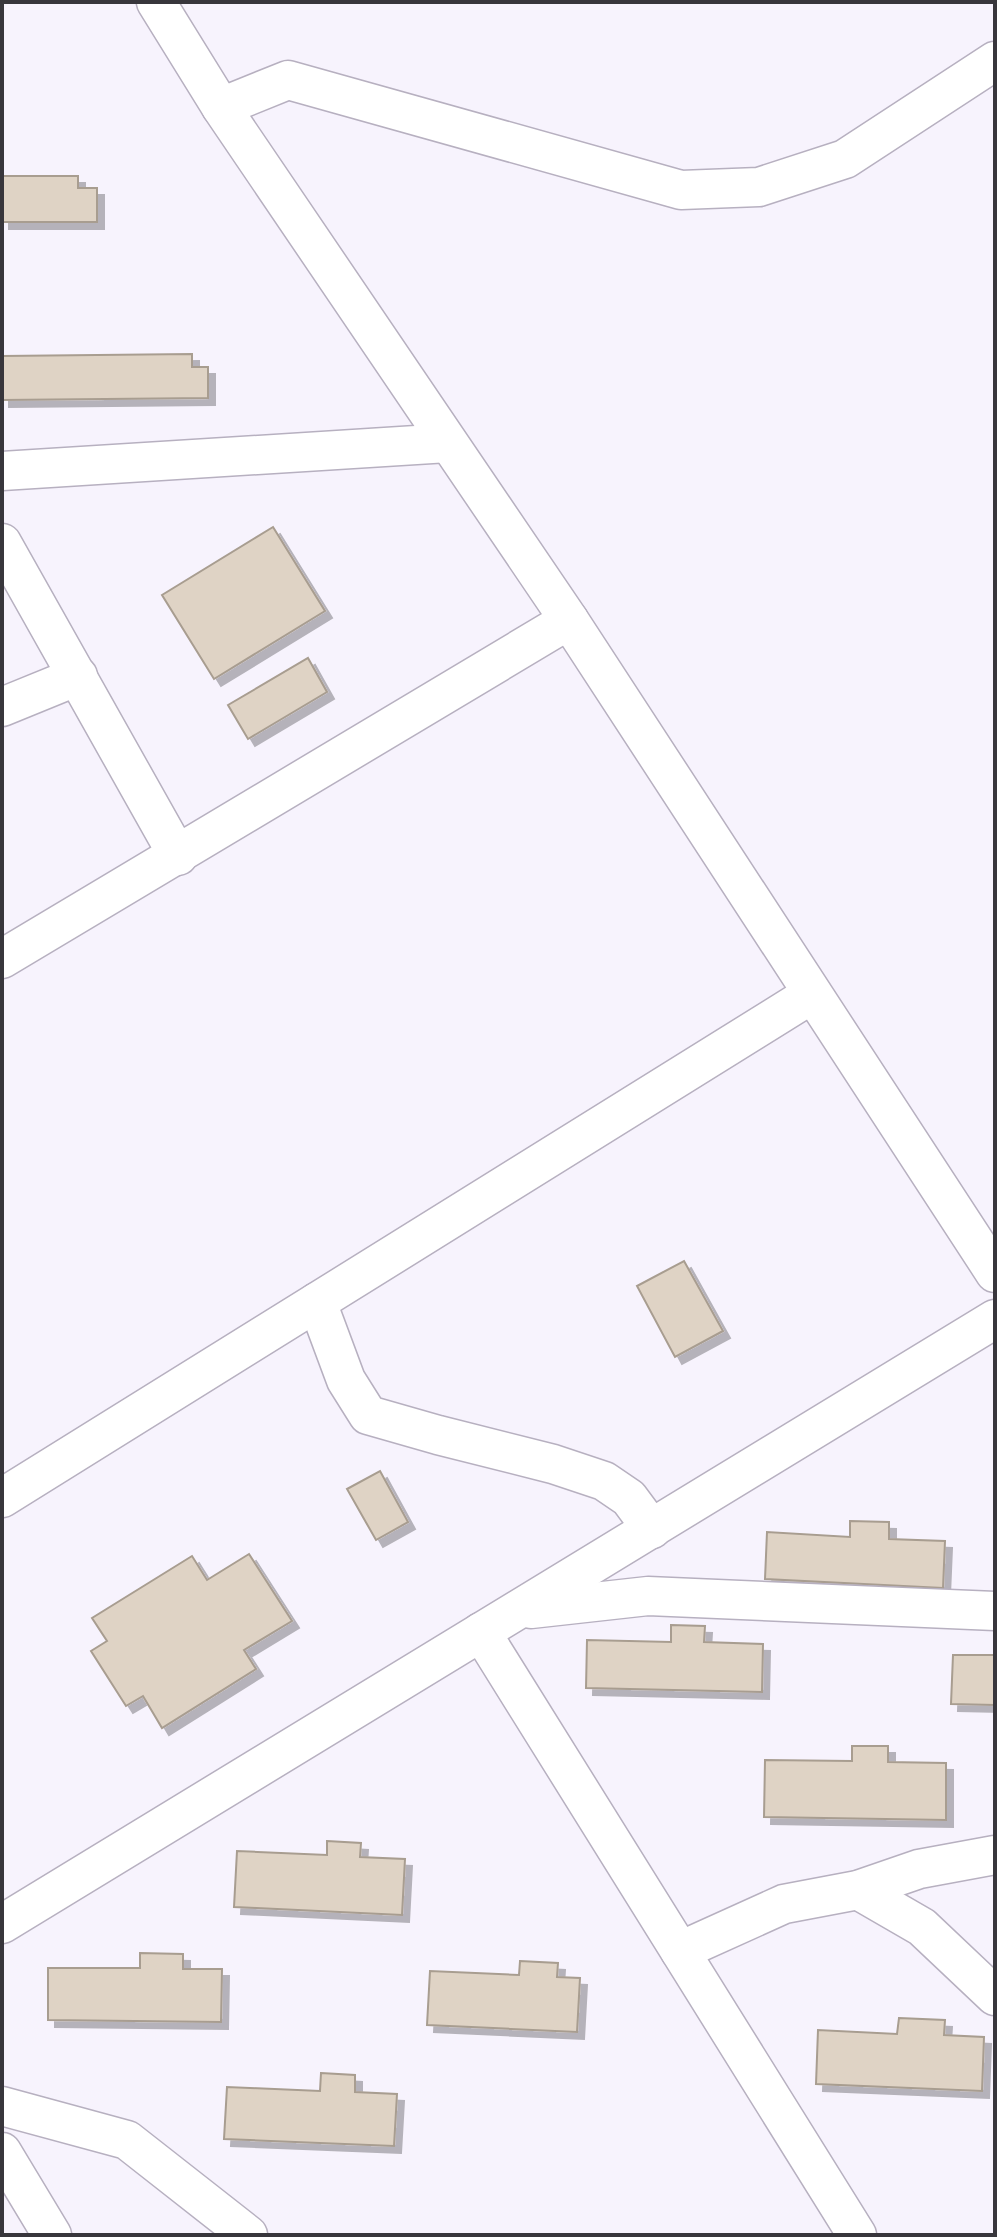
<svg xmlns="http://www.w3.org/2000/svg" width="997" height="2237" viewBox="0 0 997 2237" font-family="Cabin,sans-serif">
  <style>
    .building { fill: #dfd3c5; stroke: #a89d90; stroke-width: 2; filter: url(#shadow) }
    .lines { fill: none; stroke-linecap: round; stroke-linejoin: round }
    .street-casing { stroke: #b7b0c0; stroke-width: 41 }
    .street { stroke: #fff; stroke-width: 38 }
  </style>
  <defs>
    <filter id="shadow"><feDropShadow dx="7" dy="7" stdDeviation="0" flood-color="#0004"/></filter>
  </defs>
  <rect width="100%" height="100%" fill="#f7f3fd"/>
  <g class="building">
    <polygon points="2,176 78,176 78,188 97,188 97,222 2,222"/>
    <polygon points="192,354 192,367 208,367 208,398 2,400 2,356"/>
    <polygon points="273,527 325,611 214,679 162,595"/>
    <polygon points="308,658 327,692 248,739 228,705"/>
    <polygon points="684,1261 723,1331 675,1357 637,1286"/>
    <polygon points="380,1471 408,1522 376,1540 347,1489"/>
    <polygon points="850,1521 889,1522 889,1539 945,1541 943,1588 765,1579 767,1532 850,1537"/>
    <polygon points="249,1554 292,1621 244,1650 256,1669 162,1728 143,1696 126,1706 91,1651 107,1641 92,1618 192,1556 207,1580"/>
    <polygon points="671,1625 705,1626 704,1642 763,1644 762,1692 586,1688 587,1640 671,1642"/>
    <polygon points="953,1655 995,1655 995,1705 951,1704"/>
    <polygon points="852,1746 888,1746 888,1762 946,1763 946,1820 764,1817 765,1760 852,1761"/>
    <polygon points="327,1841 361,1843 360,1857 405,1859 402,1915 234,1907 237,1851 327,1855"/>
    <polygon points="140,1953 183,1954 183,1969 222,1969 221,2022 48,2020 48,1968 140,1968"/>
    <polygon points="520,1961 558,1963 557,1977 580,1978 577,2032 427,2025 430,1971 519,1975"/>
    <polygon points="899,2018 945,2020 944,2035 984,2037 982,2091 816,2084 818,2030 897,2034"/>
    <polygon points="321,2073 355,2075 355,2092 397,2094 394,2146 224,2139 227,2087 320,2091"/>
  </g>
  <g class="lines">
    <g class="street-casing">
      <g id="street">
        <polyline points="156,2 221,107 569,620 995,1273"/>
        <polyline points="221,107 288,80 681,190 759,187 845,159 995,61"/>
        <polyline points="2,471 448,443"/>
        <polyline points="2,543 178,856"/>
        <polyline points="2,707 78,676"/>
        <polyline points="2,959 569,620"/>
        <polyline points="317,1302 346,1380 368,1415 438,1435 553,1464 604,1481 629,1498 652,1529"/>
        <polyline points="2,1498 812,994"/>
        <polyline points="531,1609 648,1596 995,1611"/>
        <polyline points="481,1632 857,2235"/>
        <polyline points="858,1890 922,1927 995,1996"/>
        <polyline points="2,1924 995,1319"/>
        <polyline points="680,1951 784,1904 858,1890 919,1869 995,1855"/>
        <polyline points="2,2106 127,2140 248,2235"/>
        <polyline points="2,2152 52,2235"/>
      </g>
    </g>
    <use href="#street" class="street"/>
  </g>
  <rect width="997" height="2237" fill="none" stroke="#38363c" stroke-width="8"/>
</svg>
